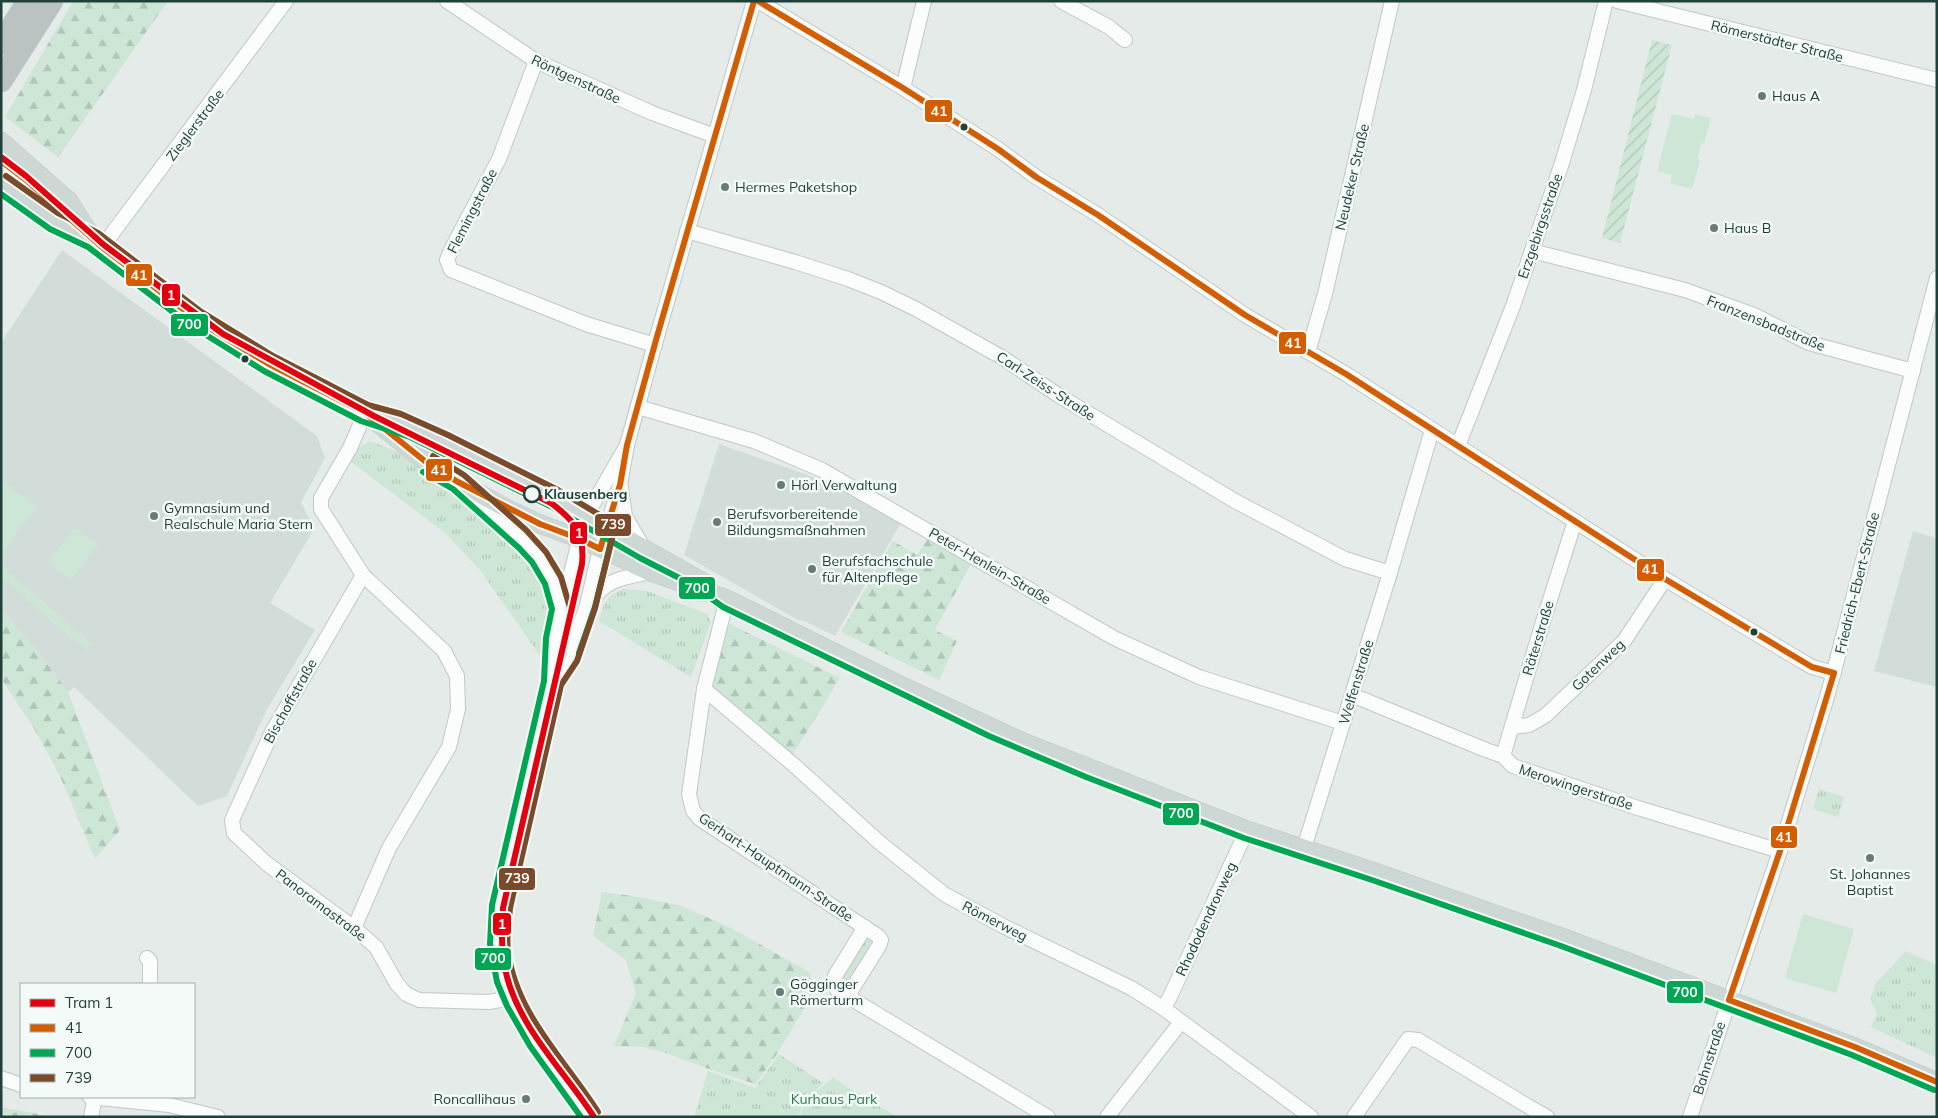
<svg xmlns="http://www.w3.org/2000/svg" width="1938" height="1118" viewBox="0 0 1938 1118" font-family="Mulish,sans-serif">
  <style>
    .built { fill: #d2ddd9 }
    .grass { fill: url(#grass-tufts) }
    .forest { fill: url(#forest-firs) }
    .cemetery { fill: url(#cemetery-stones) }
    .garden { fill: url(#garden-furrows) }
    .pitch { fill: #cde6d6 }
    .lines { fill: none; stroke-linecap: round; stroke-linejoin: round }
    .minor-casing { stroke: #c2c8c5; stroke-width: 16 }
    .major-casing { stroke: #c0cac8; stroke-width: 19 }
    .highway-casing { stroke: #c0cac8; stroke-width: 23 }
    .minor { stroke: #fbfcfc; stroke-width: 14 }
    .major { stroke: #cdd7d4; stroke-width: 18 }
    .highway { stroke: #bac3c2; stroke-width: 21 }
    .bus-1-casing { stroke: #f3faf7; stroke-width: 10 }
    .bus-2-casing { stroke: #f3faf7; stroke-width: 10 }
    .bus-3-casing { stroke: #f3faf7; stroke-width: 10 }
    .bus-1 { stroke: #d35d03; stroke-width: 6 }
    .bus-2 { stroke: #00a651; stroke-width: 6 }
    .bus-3 { stroke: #7a4b2a; stroke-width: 6 }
    .tram-1-casing { stroke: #f3faf7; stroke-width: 10 }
    .tram-1 { stroke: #e3000f; stroke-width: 6 }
    .poi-dot { fill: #657c78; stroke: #f3faf7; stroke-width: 2 }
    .bus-dot { fill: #20403b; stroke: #f3faf7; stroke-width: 2 }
    .stop-dot { fill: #f3faf7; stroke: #20403b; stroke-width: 2.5 }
    .labels { text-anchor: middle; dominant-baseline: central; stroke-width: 5; stroke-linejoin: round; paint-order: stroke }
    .street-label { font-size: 14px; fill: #20403b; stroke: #f3faf7 }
    .poi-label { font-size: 14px; fill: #20403b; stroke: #f3faf7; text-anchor: start }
    .stop-label { font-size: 14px; font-weight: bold; fill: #20403b; stroke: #f3faf7; text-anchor: start }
    .park-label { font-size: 14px; fill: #267b50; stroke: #f3faf7 }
    .line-badge { stroke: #f3faf7; stroke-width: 2 }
    .badge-label { font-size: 14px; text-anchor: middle; font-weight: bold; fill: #fff }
  </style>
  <defs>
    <pattern id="grass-tufts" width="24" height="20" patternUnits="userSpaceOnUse" patternTransform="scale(1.25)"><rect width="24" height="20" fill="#cde6d6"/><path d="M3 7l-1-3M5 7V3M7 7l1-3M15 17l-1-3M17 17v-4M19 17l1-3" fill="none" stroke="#b0c6b9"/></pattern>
    <pattern id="forest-firs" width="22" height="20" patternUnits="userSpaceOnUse" patternTransform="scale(1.25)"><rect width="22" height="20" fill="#cde6d6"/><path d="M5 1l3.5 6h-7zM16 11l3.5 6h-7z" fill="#b0c6b9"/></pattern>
    <pattern id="cemetery-stones" width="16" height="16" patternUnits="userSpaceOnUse" patternTransform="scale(1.25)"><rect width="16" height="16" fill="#cde6d6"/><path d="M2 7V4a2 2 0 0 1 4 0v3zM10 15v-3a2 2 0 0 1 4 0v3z" fill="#b0c6b9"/></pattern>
    <pattern id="garden-furrows" width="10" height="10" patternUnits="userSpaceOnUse" patternTransform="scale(1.25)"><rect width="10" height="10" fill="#cde6d6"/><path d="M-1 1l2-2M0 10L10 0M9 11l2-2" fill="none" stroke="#b0c6b9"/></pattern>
  </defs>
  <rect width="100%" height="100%" fill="#e5ebe8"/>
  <g class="built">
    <polygon points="62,250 317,436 325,458 301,502 314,529 270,603 315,630 267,709 227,796 198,806 74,687 68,692 49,666 1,609 1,343"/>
    <polygon points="719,444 828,482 901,523 835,636 804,621 798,620 684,555"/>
    <polygon points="1913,531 1937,538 1937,687 1874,671"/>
  </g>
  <g class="grass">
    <polygon points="370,441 403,454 494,519 525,548 547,583 553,600 551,628 543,660 480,570 444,532 350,461 357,448"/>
    <path d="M624,589L647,591L707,614L711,622L691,677L599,621C604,603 606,595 624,589Z"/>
    <polygon points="1819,789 1844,797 1838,817 1813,809"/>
    <polygon points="868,938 873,941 873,944 849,981 844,983 842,981 842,976 865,940"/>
    <polygon points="1906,951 1937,965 1937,1058 1871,1027 1877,1014 1870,999 1876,983"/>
    <polygon points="779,1054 823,1083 810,1096 833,1078 897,1117 800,1117 807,1098 804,1100 798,1117 694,1117 708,1071 755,1088"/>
  </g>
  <g class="forest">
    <polygon points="73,1 168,1 58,157 5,117"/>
    <polygon points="928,539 971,564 935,630 957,641 939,680 841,632 893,541 917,555"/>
    <polygon points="1,609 49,666 68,692 120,830 95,859 60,776 35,730 1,678"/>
    <polygon points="728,623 840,678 792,756 712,686"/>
    <polygon points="602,892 639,897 682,906 731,928 809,972 815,990 775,1057 755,1084 709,1069 666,1053 643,1047 614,1046 636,993 626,960 593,936"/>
  </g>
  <polygon class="cemetery" points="1,1108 24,1111 52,1117 1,1117"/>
  <polygon class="garden" points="1652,40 1672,45 1620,243 1602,238"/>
  <g class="pitch">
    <polygon points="1672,114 1694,119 1695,114 1711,118 1704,143 1701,144 1697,159 1700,160 1692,189 1670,183 1672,175 1657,171"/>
    <polygon points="1,479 37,506 1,554"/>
    <polygon points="75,527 98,545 71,580 48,562"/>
    <polygon points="1,565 92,644 86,651 1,577"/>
    <polygon points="1803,914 1854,929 1836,993 1785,978"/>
  </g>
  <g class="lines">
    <g class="minor-casing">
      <g id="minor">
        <polyline points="447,1 536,61 652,113 715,136"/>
        <polyline points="758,1 903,88 998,149 1036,177 1098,215 1245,315 1346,374 1665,579 1790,654 1812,667 1834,673"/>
        <polyline points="1061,1 1109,27 1125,40"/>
        <polyline points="1617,1 1937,80"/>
        <polyline points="536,61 499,159 452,248 447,260 451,270 586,324 655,345"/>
        <polyline points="903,88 924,1"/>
        <polyline points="687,231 795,262 848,279 881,292 916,309 1003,358 1061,397 1235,501 1345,559 1390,573"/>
        <polyline points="102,247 286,1"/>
        <polyline points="1532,251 1685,290 1754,315 1809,343 1913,371"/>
        <polyline points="1308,352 1325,294 1392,1"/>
        <polyline points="638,407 754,441 822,470 1114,638 1199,677 1343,723"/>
        <polyline points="1458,446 1513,306 1561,166 1584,90 1606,1"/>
        <polyline points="621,488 625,516 644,549"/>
        <path d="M474,496C502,521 534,545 552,579C557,587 558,599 561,609"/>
        <polyline points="363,575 272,732 232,820 234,833 266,863 354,928 376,947 397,984 406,994 419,1000 489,1002 512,998"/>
        <polyline points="727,599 704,689 689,794 693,811 700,819 878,936 881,940 879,946 847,997"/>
        <path d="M589,603C608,578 622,578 651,572"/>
        <polyline points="554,681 569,657 587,605 600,549 620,485 627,445 656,340 754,1"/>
        <polyline points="704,689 795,766 879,842 944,894 1003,926 1131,988 1163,1008 1311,1117"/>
        <polyline points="1352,695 1486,750 1503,756 1513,766 1638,808 1780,851"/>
        <polyline points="1512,727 1529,725 1545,716 1624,641 1665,579"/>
        <polyline points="1503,756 1542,625 1575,521"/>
        <polyline points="1304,848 1390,573 1432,430"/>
        <polyline points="865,927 835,976 834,985 837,990 1048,1117"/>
        <polyline points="354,928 389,848 449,747 458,709 457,676 444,651 363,575 321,509 321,498 350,448 365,413"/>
        <polyline points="147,958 150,961 150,984"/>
        <polyline points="1163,1008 1169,999 1247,830"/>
        <polyline points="1,1078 21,1085"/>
        <polyline points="90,1097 169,1105 218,1117"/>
        <polyline points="91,1117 95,1097"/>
        <path d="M591,1117C559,1061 511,1024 500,956C497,940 500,923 501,907L553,682L555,639L578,545L586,516L627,445"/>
        <polyline points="1107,1117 1181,1022"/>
        <polyline points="1354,1117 1408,1039 1418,1040 1526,1105 1547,1117"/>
        <polyline points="1690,1117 1780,851 1829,690 1937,278"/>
      </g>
    </g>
    <g class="major-casing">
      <g id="major">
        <polyline points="1,141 69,201 93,239"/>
        <polyline points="1,183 54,221 93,240 195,318 269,364 365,413 397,422 509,476 586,516 705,583"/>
        <polyline points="365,413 426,462 458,482 510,510 540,524 580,539 651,572 727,599 904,687 1021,741 1247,830 1375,872 1564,938 1855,1047 1937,1082"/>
      </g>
    </g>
    <g class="highway-casing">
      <g id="highway">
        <polyline points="1,44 28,1"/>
        <polyline points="1,81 52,1"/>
      </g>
    </g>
    <use href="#minor" class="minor"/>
    <use href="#major" class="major"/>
    <use href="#highway" class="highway"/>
    <g class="bus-1-casing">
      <g id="bus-1">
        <polyline points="758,1 903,88 998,149 1036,177 1098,215 1245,315 1346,374 1665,579 1812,667 1834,673"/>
        <polyline points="1,161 25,179 102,247 195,318 222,336 269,364 365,413 426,462 458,482 540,524 580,539 600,549"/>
        <polyline points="600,549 620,485 627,445 656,340 754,1"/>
        <polyline points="1729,1000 1780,851 1834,673"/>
        <polyline points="1729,1000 1855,1047 1937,1082"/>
      </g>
    </g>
    <g class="bus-2-casing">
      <g id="bus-2">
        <polyline points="1,194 50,229 88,247 190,325 264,371 361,421 410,437 550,506 640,558 691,584 723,607 989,736 1086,777 1244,838 1372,880 1561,946 1852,1055 1934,1090"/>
        <polyline points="423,472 453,489 519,548 532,562 545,584 552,609 546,638 544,681 492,905 490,944 497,982 507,1006 530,1046 581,1117"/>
        <polyline points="579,653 595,607 614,530"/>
      </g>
    </g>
    <g class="bus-3-casing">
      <g id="bus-3">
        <path d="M6,176L58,213L98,233L200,311L273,356L368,405L401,414L448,435L558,490L613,523L614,530L595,608L577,661L561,685L510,908C509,922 506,936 508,950C515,1013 566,1061 598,1112"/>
        <polyline points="433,456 464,475 526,530 546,552 561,577 570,608 563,656"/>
      </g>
    </g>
    <use href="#bus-1" class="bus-1"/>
    <use href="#bus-2" class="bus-2"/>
    <use href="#bus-3" class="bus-3"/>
    <g class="tram-1-casing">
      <path id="tram-1" d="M1,157L26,176L104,245L223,334L374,416L551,503C575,521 585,533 582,564L503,908C501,931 501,954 507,977C521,1030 565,1072 594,1117"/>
    </g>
    <use href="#tram-1" class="tram-1"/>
  </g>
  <g class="poi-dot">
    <circle cx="1762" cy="96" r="5"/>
    <circle cx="725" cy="187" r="5"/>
    <circle cx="1714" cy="228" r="5"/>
    <circle cx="781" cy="485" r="5"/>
    <circle cx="154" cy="516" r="5"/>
    <circle cx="717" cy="522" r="5"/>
    <circle cx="812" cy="569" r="5"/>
    <circle cx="1870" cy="858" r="5"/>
    <circle cx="780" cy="992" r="5"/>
    <circle cx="526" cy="1099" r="5"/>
  </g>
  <g class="bus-dot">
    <circle cx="964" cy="127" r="4.5"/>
    <circle cx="245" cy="359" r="4.5"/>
    <circle cx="1754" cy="632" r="4.5"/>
  </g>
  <circle class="stop-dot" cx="532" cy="494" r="8"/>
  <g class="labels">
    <g class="street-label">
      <text transform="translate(1777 41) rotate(14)">Römerstädter Straße</text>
      <text transform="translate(576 79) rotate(25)">Röntgenstraße</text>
      <text transform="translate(195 125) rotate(-53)">Zieglerstraße</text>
      <text transform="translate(1352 177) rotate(-77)">Neudeker Straße</text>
      <text transform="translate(472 211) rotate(-63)">Flemingstraße</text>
      <text transform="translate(1540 226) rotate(-71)">Erzgebirgsstraße</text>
      <text transform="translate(1766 323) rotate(22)">Franzensbadstraße</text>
      <text transform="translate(1046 386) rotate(33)">Carl-Zeiss-Straße</text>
      <text transform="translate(990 566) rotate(30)">Peter-Henlein-Straße</text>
      <text transform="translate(1857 583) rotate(-76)">Friedrich-Ebert-Straße</text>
      <text transform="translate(1538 638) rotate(-73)">Räterstraße</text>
      <text transform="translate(1598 665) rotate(-44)">Gotenweg</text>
      <text transform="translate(1356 682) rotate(-73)">Welfenstraße</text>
      <text transform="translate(290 701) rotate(-61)">Bischoffstraße</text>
      <text transform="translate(1576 787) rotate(18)">Merowingerstraße</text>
      <text transform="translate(776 867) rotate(34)">Gerhart-Hauptmann-Straße</text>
      <text transform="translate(321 905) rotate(37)">Panoramastraße</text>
      <text transform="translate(1206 919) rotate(-65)">Rhododendronweg</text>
      <text transform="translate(995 921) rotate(27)">Römerweg</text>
      <text transform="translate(1709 1058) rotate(-72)">Bahnstraße</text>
    </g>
    <g class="poi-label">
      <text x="1772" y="96">Haus A</text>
      <text x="735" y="187">Hermes Paketshop</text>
      <text x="1724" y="228">Haus B</text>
      <text x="791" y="485">Hörl Verwaltung</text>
      <text x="164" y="508">Gymnasium und<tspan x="164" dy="16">Realschule Maria Stern</tspan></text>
      <text x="727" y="514">Berufsvorbereitende<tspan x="727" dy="16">Bildungsmaßnahmen</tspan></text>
      <text x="822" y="561">Berufsfachschule<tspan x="822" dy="16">für Altenpflege</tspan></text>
      <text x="1870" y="874" text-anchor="middle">St. Johannes<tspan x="1870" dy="16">Baptist</tspan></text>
      <text x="790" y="984">Gögginger<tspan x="790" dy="16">Römerturm</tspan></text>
      <text x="516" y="1099" text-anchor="end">Roncallihaus</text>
    </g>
    <g class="stop-label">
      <text x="544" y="494">Klausenberg</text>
    </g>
    <g class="park-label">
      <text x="834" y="1099">Kurhaus Park</text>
    </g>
  </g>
  <g class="line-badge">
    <rect x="924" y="99" width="29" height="24" rx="5" fill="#d35d03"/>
    <rect x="125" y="263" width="28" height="24" rx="5" fill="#d35d03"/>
    <rect x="161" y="283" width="20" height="24" rx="5" fill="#e3000f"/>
    <rect x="170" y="313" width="39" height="24" rx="5" fill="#00a651"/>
    <rect x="1278" y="331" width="29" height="24" rx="5" fill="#d35d03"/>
    <rect x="425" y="458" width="28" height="24" rx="5" fill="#d35d03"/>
    <rect x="594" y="513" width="38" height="24" rx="5" fill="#7a4b2a"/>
    <rect x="569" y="521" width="19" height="24" rx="5" fill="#e3000f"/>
    <rect x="1636" y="558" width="29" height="24" rx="5" fill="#d35d03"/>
    <rect x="678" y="576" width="38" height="24" rx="5" fill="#00a651"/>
    <rect x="1162" y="802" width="38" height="24" rx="5" fill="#00a651"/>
    <rect x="1770" y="825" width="28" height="24" rx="5" fill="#d35d03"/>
    <rect x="498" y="867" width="38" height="24" rx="5" fill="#7a4b2a"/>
    <rect x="492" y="912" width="20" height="24" rx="5" fill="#e3000f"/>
    <rect x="474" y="947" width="38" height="24" rx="5" fill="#00a651"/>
    <rect x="1666" y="980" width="38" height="24" rx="5" fill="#00a651"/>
  </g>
  <g class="badge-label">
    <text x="939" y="116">41</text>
    <text x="139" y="280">41</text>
    <text x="171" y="300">1</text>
    <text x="189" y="329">700</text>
    <text x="1293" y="348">41</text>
    <text x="439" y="475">41</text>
    <text x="613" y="529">739</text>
    <text x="579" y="538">1</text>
    <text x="1650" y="574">41</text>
    <text x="697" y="593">700</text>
    <text x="1181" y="818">700</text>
    <text x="1784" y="842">41</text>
    <text x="517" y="883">739</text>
    <text x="502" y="929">1</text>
    <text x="493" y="963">700</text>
    <text x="1685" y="997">700</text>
  </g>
  <rect width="1938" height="1118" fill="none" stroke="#20403b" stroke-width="5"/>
  <rect x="20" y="983" width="175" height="115" fill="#f3faf7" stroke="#9fb0ac"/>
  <rect x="30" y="999" width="25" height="8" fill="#e3000f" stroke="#9fb0ac"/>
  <text x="65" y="1008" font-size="15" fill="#20403b">Tram 1</text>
  <rect x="30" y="1024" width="25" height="8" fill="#d35d03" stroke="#9fb0ac"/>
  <text x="65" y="1033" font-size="15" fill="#20403b">41</text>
  <rect x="30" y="1049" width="25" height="8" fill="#00a651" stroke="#9fb0ac"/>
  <text x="65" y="1058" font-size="15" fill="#20403b">700</text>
  <rect x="30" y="1074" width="25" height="8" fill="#7a4b2a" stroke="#9fb0ac"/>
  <text x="65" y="1083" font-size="15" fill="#20403b">739</text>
</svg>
